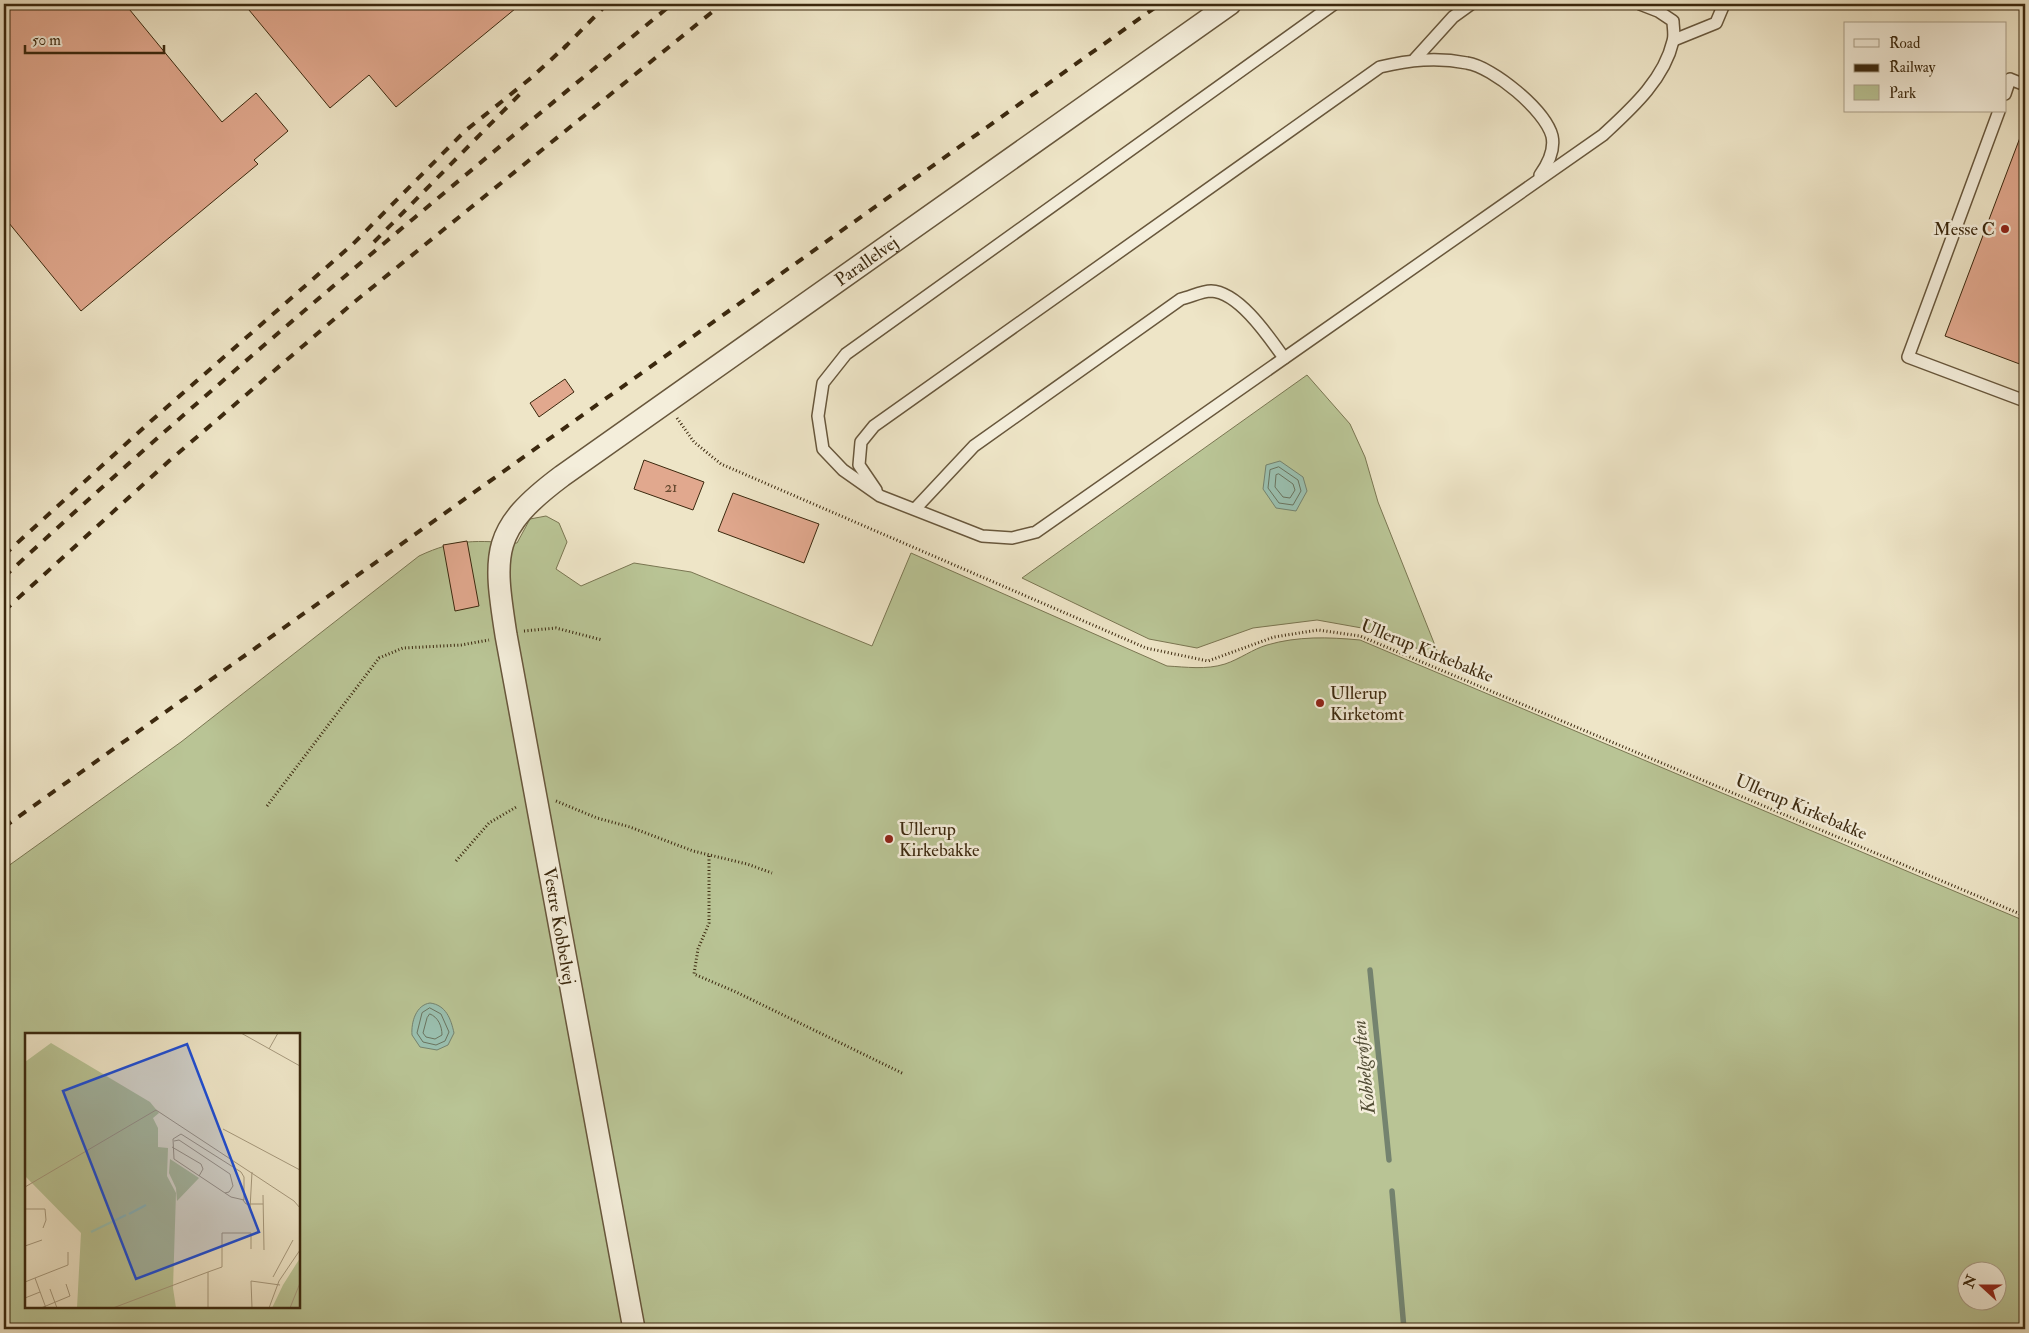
<svg xmlns="http://www.w3.org/2000/svg" width="2029" height="1333" viewBox="0 0 2029 1333" font-family="'IM FELL Double Pica',serif">
  <style>
    .green { fill: #b9c495; stroke: #7a7652; fill-rule: evenodd }
    .water { fill: #9ac0b0; stroke: #74836f }
    .lines { fill: none; stroke-linecap: round; stroke-linejoin: round }
    .shore { stroke: #6a745f; stroke-width: 1 }
    .stream { stroke: #74836f; stroke-width: 5.5 }
    .building { fill: #e1a88e; stroke: #3b280e }
    .service-casing { stroke: #68573c; stroke-width: 14 }
    .minor-casing { stroke: #68573c; stroke-width: 24 }
    .path { stroke: #3b280e; stroke-width: 3; stroke-dasharray: 1 2.5; stroke-linecap: butt }
    .service { stroke: #f4eedb; stroke-width: 11 }
    .minor { stroke: #f4eedb; stroke-width: 21 }
    .rail { stroke: #3b280e; stroke-width: 4; stroke-dasharray: 9 9; stroke-linecap: butt }
    .poi-dot { fill: #8f2418; stroke: #f4eedb; stroke-width: 2 }
    .labels { text-anchor: middle; dominant-baseline: central; stroke-width: 5; stroke-linejoin: round; paint-order: stroke }
    .number-label { font-size: 15px; fill: #64482e }
    .poi-label { font-size: 18px; fill: #3b280e; stroke: #f4eedb; text-anchor: start }
    .street-label { font-size: 18px; fill: #3b280e; stroke: #f4eedb }
    .water-label { font-size: 19px; font-style: italic; fill: #534e36; stroke: #f4eedb }
    .inset-river { fill: none; stroke: #9ac0b0; stroke-width: 2.5 }
    .inset-road { fill: none; stroke: #a6997d; stroke-width: 1 }
    .view { fill: #1d4ed8; fill-opacity: 0.15; stroke: #1d4ed8; stroke-width: 2.5 }
    .inset-edge { fill: none; stroke: #3b280e; stroke-width: 2.5 }
  </style>
  <rect width="100%" height="100%" fill="#eee5c7"/>
  <filter id="stains"><feTurbulence type="fractalNoise" baseFrequency=".004" numOctaves="4"/><feColorMatrix values="0 0 0 0 .2 0 0 0 0 .09 0 0 0 0 .02 0 0 0 .5 -.17"/></filter>
  <radialGradient id="worn" r=".72"><stop offset=".6" stop-color="#630" stop-opacity="0"/><stop offset="1" stop-color="#630" stop-opacity=".3"/></radialGradient>
  <g class="green">
    <polygon points="1307,375 1350,424 1365,457 1378,502 1440,658 1373,630 1317,620 1253,628 1197,648 1149,639 1022,578"/>
    <path d="M546,516L559,523L567,542L556,569L581,586L634,563L691,572L872,646L911,553L1167,666C1186,667 1206,670 1225,664C1240,659 1253,649 1267,645C1298,636 1328,637 1360,640L2025,921V1329H4V869L181,742L419,556C457,538 477,541 517,543L530,519ZM26,1034H299V1307H26ZM1966,1270H1996V1300H1966Z"/>
  </g>
  <g class="water">
    <polygon points="1280,461 1303,477 1307,491 1296,511 1276,508 1263,489 1266,465"/>
    <path d="M430,1003C446,1005 451,1019 454,1033L448,1045L437,1050L420,1047L412,1035C411,1022 416,1005 430,1003Z"/>
  </g>
  <g class="lines">
    <g class="shore">
      <polygon points="1279,467 1298,480 1301,491 1293,505 1279,503 1268,488 1270,470"/>
      <polygon points="1279,474 1293,484 1295,490 1290,498 1283,497 1275,487 1276,475"/>
      <polygon points="430,1008 441,1014 449,1032 445,1041 436,1045 423,1042 417,1033 422,1013"/>
      <path d="M430,1014C438,1017 442,1026 442,1035L435,1039L426,1037L423,1033L427,1018Z"/>
    </g>
    <g class="stream">
      <polyline points="1370,970 1389,1160"/>
      <polyline points="1392,1191 1404,1329"/>
    </g>
  </g>
  <g class="building">
    <polygon points="4,4 125,4 222,122 256,93 288,131 254,160 258,164 81,311 4,217"/>
    <polygon points="244,4 521,4 396,107 369,75 330,108"/>
    <polygon points="2024,127 2025,127 2025,366 1945,336"/>
    <polygon points="565,379 574,392 539,417 530,403"/>
    <polygon points="644,460 704,482 693,510 634,489"/>
    <polygon points="733,493 819,524 804,563 718,531"/>
    <polygon points="467,541 479,606 455,611 443,545"/>
  </g>
  <g class="lines">
    <g class="service-casing">
      <g id="service">
        <path d="M1334,4L846,354L823,383L818,416L823,449L843,470L880,496L982,536L1012,538L1036,532L1603,135C1631,109 1664,80 1673,41C1675,35 1673,27 1673,21L1658,11L1640,4"/>
        <polyline points="1674,40 1716,23 1724,4"/>
        <polyline points="1415,59 1453,17 1471,4"/>
        <polyline points="2005,94 2010,79 2025,85"/>
        <polyline points="1999,111 1908,357 2025,401"/>
        <path d="M876,490L859,465L861,442L874,426L1380,67C1410,60 1436,57 1467,63C1493,67 1545,110 1552,136C1555,150 1548,164 1540,175"/>
        <path d="M915,509L974,446L1181,299C1190,297 1202,291 1211,291C1239,292 1269,337 1284,358"/>
      </g>
    </g>
    <g class="minor-casing">
      <g id="minor">
        <path id="s1" d="M634,1329L506,635C493,552 491,529 562,476L1230,4"/>
      </g>
    </g>
    <g class="path">
      <polyline points="677,418 694,442 721,464 1146,648 1208,661 1274,637 1318,630 1360,636 2025,916"/>
      <polyline points="524,631 556,628 602,640"/>
      <polyline points="556,801 597,818 630,827 693,851 747,864 772,873"/>
      <polyline points="267,806 379,658 403,648 461,645 489,640"/>
      <polyline points="709,856 709,923 698,949 694,974 736,992 904,1074"/>
      <polyline points="456,861 489,823 518,806"/>
    </g>
    <use href="#service" class="service"/>
    <use href="#minor" class="minor"/>
    <g class="rail">
      <polyline points="563,49 607,4"/>
      <polyline points="374,242 525,89"/>
      <polyline points="4,555 151,421 353,244 465,131 531,78 567,45"/>
      <path d="M4,577C219,377 446,191 672,4"/>
      <polyline points="4,611 169,461 353,303 722,4"/>
      <polyline points="4,827 1160,4"/>
    </g>
  </g>
  <g class="poi-dot">
    <circle cx="2005" cy="229" r="5"/>
    <circle cx="1320" cy="703" r="5"/>
    <circle cx="889" cy="839" r="5"/>
  </g>
  <g class="labels">
    <g class="number-label">
      <text x="671" y="487">21</text>
    </g>
    <g class="poi-label">
      <text x="1995" y="229" text-anchor="end">Messe C</text>
      <text x="1330" y="693">Ullerup<tspan x="1330" dy="21">Kirketomt</tspan></text>
      <text x="899" y="829">Ullerup<tspan x="899" dy="21">Kirkebakke</tspan></text>
    </g>
    <g class="street-label">
      <text stroke="none"><textPath href="#s1" startOffset="1262">Parallelvej</textPath></text>
      <text transform="translate(1427 651) rotate(22)">Ullerup Kirkebakke</text>
      <text transform="translate(1801 807) rotate(23)">Ullerup Kirkebakke</text>
      <text transform="translate(559 926) rotate(80)">Vestre Kobbelvej</text>
    </g>
    <g class="water-label">
      <text transform="translate(1364 1067) rotate(-96)">Kobbelgrøften</text>
    </g>
  </g>
  <g transform="translate(25 1033)">
    <rect width="275" height="275" fill="#eee5c7"/>
    <path d="M26,10L125,69L134,80L128,85L133,95V114L143,115L142,143L151,160L148,255L151,275H52L56,200L0,143V29ZM145,126L174,145L152,168L151,155L144,140ZM275,225V275H247L258,252Z" fill="#b9c495"/>
    <path class="inset-river" d="M104,181L121,172M66,199L101,182"/>
    <path class="inset-road" d="M216,0L275,33M244,16L253,0M198,96L275,137M156,101L216,139L219,144V167L206,164L149,126L148,106ZM149,108L154,107L205,141L208,153L204,159L200,160M147,114L176,131L178,136L174,143M0,154L131,77L269,168L275,175M238,162L239,217M218,167L221,171H238M0,176H20L21,187L18,195M225,176L227,139M0,213L17,207M248,244L268,207M10,245L43,232V219M0,249L10,245L21,275M25,256L32,275M0,265L15,259M16,275L45,263L41,251M88,275L183,239M183,275V239L197,234V200H226V216M227,275L226,248L255,252M244,275L254,248L275,217M265,275L275,250"/>
    <path class="view" d="M162,11L234,199L111,246L38,58Z"/>
    <rect width="275" height="275" class="inset-edge"/>
  </g>
  <rect width="2029" height="1333" fill="none" stroke="#eee5c7" stroke-width="20"/>
  <rect x="5" y="5" width="2019" height="1323" fill="none" stroke="#3b280e" stroke-width="2.5"/>
  <rect x="10" y="10" width="2009" height="1313" fill="none" stroke="#3b280e"/>
  <rect x="1844" y="22" width="162" height="90" fill="#f4eedb" stroke="#aa9f89"/>
  <rect x="1854" y="39" width="25" height="8" fill="#f4eedb" stroke="#aa9f89"/>
  <text x="1889" y="48" font-size="15" fill="#3b280e">Road</text>
  <rect x="1854" y="64" width="25" height="8" fill="#3b280e" stroke="#aa9f89"/>
  <text x="1889" y="72" font-size="15" fill="#3b280e">Railway</text>
  <rect x="1854" y="85" width="25" height="15" fill="#b9c495" stroke="#aa9f89"/>
  <text x="1889" y="98" font-size="15" fill="#3b280e">Park</text>
  <g transform="translate(1982 1286) rotate(291)"><circle r="24" fill="#f4eedb" stroke="#aa9f89"/>
  <path d="M0-4L9 19L0 12L-9 19Z" fill="#8f2418"/>
  <text y="-8" font-size="14" font-weight="bold" text-anchor="middle" fill="#3b280e">N</text>
  </g>
  <path d="M25 45v8h139v-8" fill="none" stroke="#3b280e" stroke-width="2.5"/>
  <text x="32" y="45" font-size="15" fill="#3b280e" stroke="#f4eedb" stroke-width="4" paint-order="stroke">50 m</text>
  <rect width="100%" height="100%" filter="url(#stains)"/>
  <rect width="100%" height="100%" fill="url(#worn)"/>
</svg>
